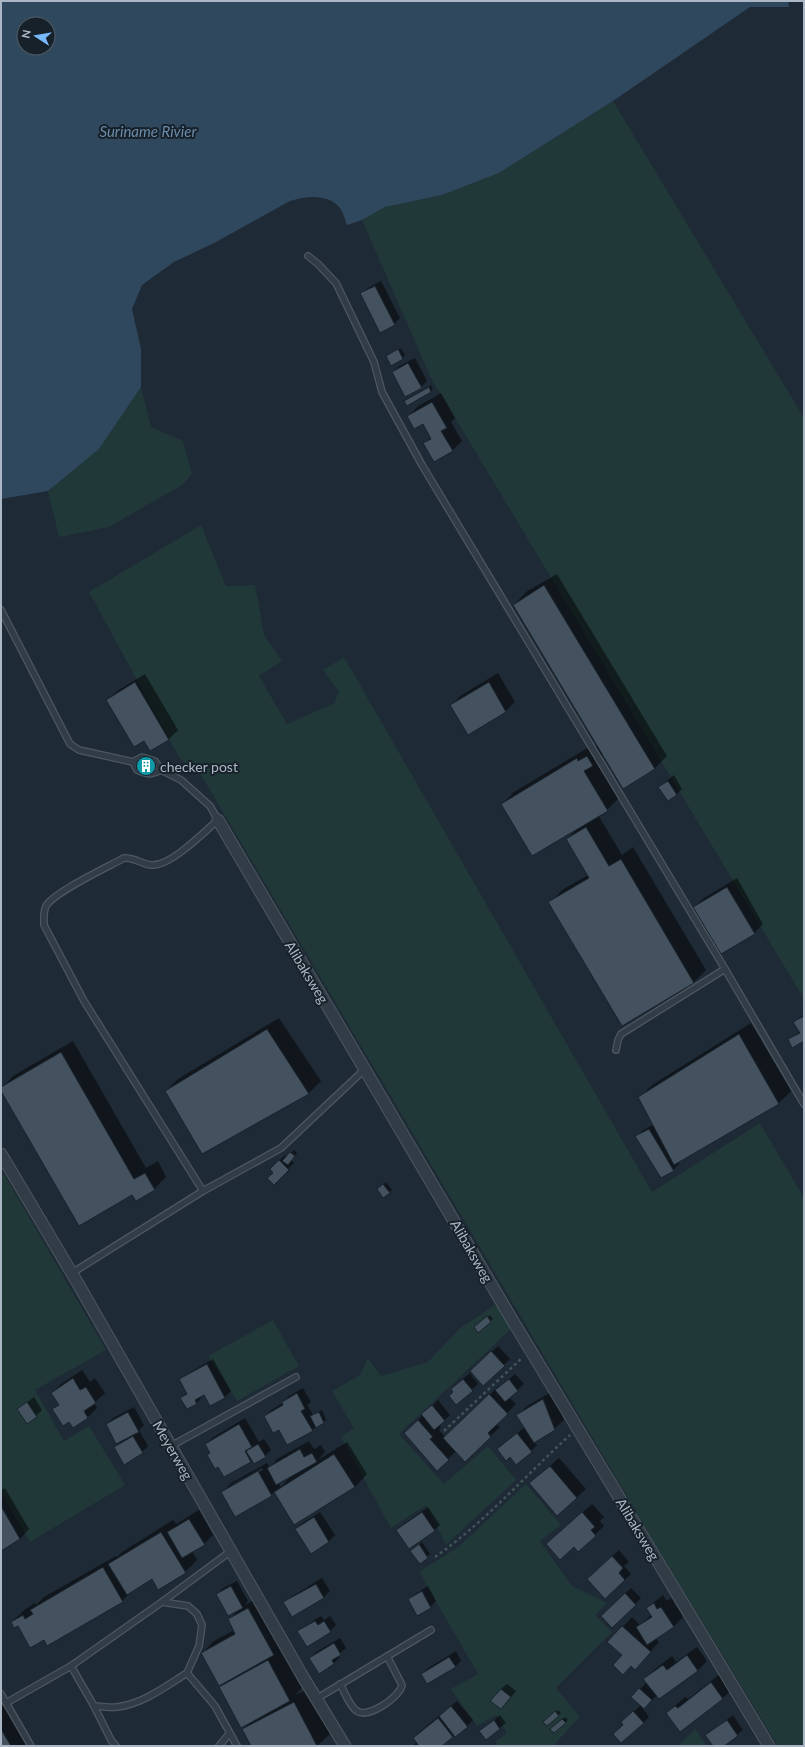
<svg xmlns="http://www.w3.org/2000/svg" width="805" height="1747" viewBox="0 0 805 1747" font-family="Lato,sans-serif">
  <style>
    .green { fill: #213838 }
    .water { fill: #30485e; fill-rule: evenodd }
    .shadow { fill: #0007; fill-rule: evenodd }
    .building { fill: #445260; stroke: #19232c }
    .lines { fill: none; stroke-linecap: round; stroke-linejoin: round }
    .lane-casing { stroke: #4c5761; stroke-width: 8 }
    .street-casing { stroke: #4c5761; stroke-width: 13 }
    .path { stroke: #3f5556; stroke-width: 2.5; stroke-dasharray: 3 3; stroke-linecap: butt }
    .lane { stroke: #313c46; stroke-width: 5.5 }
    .street { stroke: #313c46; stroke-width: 11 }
    .labels { text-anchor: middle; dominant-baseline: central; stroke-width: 4; stroke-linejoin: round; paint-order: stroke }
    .poi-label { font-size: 14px; fill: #abb7c4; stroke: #17212a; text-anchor: start }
    .street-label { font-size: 14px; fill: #abb7c4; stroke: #17212a }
    .water-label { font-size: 15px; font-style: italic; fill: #6a8baa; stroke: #17212a }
  </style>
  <rect width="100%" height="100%" fill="#1e2a35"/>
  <g class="green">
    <polygon points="613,101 804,418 804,999 430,376 362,220 385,207 442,195 499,173"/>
    <polygon points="141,387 151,427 183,441 192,473 184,484 109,527 59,537 48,491 99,449"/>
    <polygon points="201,525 226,586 255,585 264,635 282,661 259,676 287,724 334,703 339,692 323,670 344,657 652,1192 760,1123 804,1198 804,1746 778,1746 660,1552 201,775 180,759 89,592"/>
    <polygon points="4,1174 106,1350 35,1390 64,1441 89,1426 125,1485 30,1542 1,1493 1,1176"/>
    <polygon points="496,1304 511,1329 399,1434 444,1484 488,1446 516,1480 446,1545 426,1505 391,1528 341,1437 354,1428 332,1391 360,1375 368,1358 381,1376 428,1362 459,1329"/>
    <polygon points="273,1320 299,1366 237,1401 208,1356"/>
    <polygon points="526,1484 561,1525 540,1541 572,1586 607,1603 595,1615 612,1632 556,1688 580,1717 553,1746 498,1746 495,1742 507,1733 496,1715 477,1726 451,1689 478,1674 419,1572 458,1547"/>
    <polygon points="695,1729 707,1746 678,1746"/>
  </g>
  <path class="water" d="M1,1H788L789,7H750L613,101L499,173L442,195L385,207L362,220L347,225C345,220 343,211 339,207C327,193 303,196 288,202L216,242L174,262L142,285L132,309L141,349V387L99,449L48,491L1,499ZM24,24H48V48H24Z"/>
  <g class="shadow">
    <polygon points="381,281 400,318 394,324 362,294 368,288"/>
    <polygon points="401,348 405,355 402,358 387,356"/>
    <polygon points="415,358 427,381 421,387 393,372 399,366"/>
    <polygon points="431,385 433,389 431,391 405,401"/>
    <polygon points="441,393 455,418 451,422 462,441 452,451 424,444 431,437 423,423 408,416 417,407"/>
    <polygon points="557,574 667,756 655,768 624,787 604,754 597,760 619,798 607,810 598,815 622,855 633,847 706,970 694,982 622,1025 550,903 562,890 588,875 567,839 578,828 502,804 514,792 589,747 591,749 598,745 514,605 526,592"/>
    <polygon points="498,673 515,702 506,711 468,734 451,706 460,696"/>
    <polygon points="145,674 178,730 169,739 150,749 145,740 108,700 117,691"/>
    <polygon points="146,760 152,762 148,768 144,763"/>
    <polygon points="674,775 682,789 676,795 659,787"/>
    <polygon points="737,878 763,924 754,933 694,907 704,898"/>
    <polygon points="804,1014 804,1040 789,1040 800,1031 795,1022"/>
    <polygon points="279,1018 321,1081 309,1093 202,1152 166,1091 178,1079"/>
    <polygon points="751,1023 791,1091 779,1103 678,1162 679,1164 673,1170 637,1136 643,1130 653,1125 639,1098 652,1085"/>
    <polygon points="73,1041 146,1168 158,1161 166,1177 154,1189 133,1194 1,1089 13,1076"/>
    <polygon points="294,1150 297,1153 291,1160 294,1163 274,1183 274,1173 271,1169 285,1155 287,1157"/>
    <polygon points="386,1182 392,1190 389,1192 381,1186"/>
    <polygon points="490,1315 493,1319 478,1331 478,1325"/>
    <polygon points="498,1346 510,1359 483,1385 477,1365"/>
    <polygon points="213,1359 231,1391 225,1397 211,1405 204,1394 197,1403 187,1408 182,1398 188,1392 181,1380 187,1374"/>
    <polygon points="82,1370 90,1382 95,1378 105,1393 94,1403 97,1408 88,1417 73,1427 69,1420 53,1409 59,1404 52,1393 61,1384"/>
    <polygon points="470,1373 478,1384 456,1404 454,1392 458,1383"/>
    <polygon points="515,1374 524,1384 509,1397 516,1404 496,1424 500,1427 465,1460 456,1451 448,1459 414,1424 438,1400 450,1415 439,1425 441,1427 439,1430 445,1437 499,1386 500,1387"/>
    <polygon points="303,1388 311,1402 307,1405 313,1415 322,1410 326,1420 312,1430 279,1429 265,1416 271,1410 283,1403 289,1396"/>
    <polygon points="553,1391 564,1420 554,1429 534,1442 537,1445 531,1451 510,1456 504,1444 525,1427 518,1415 527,1406"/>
    <polygon points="34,1397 42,1410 36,1416 19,1409"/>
    <polygon points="134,1407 144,1425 139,1430 148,1446 142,1452 115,1448 123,1439 107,1424 113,1418"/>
    <polygon points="245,1418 259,1442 264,1439 271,1450 265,1456 252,1459 224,1476 206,1444 212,1438"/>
    <path d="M309,1441L314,1449L321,1445L325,1452L318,1460L347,1442L367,1474L355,1487L295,1524L275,1491L271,1495L222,1493L231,1483L267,1463L270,1467L277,1459ZM262,1468L263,1470L231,1488V1485ZM290,1477L281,1487L278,1483Z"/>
    <polygon points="559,1458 586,1489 576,1498 531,1483"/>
    <polygon points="5,1488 29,1529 20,1539 1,1549 1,1490"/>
    <polygon points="592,1504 604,1517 600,1521 604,1526 578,1551 574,1546 556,1535"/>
    <polygon points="428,1507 440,1525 434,1530 398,1530 404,1524"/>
    <polygon points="199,1510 213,1535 204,1544 192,1551 197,1560 185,1572 153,1578 133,1590 122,1601 48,1644 44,1639 12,1622 24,1610 35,1603 36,1605 44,1597 116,1556 117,1557 122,1552 173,1520 176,1524"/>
    <polygon points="320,1512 335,1535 329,1541 311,1553 296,1529 302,1523"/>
    <polygon points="422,1542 430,1554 420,1563 414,1548"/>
    <polygon points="619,1550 629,1562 624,1566 631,1574 605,1598 594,1573"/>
    <polygon points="322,1578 330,1591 324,1597 292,1616 285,1603 291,1597"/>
    <polygon points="237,1581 248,1601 245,1605 261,1596 280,1648 302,1688 295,1695 306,1690 330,1734 317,1746 252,1746 243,1729 249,1724 220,1687 227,1681 202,1653 214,1641 234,1630 229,1620 238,1610 217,1594 223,1588"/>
    <polygon points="428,1586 436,1601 430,1607 409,1600 415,1594"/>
    <polygon points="631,1588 641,1598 612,1627 602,1616"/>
    <polygon points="663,1595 667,1601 671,1598 683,1617 674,1626 655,1638 659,1642 644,1659 624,1655 609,1642 632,1617 640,1625 651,1615 647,1608"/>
    <polygon points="321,1616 324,1620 330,1616 336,1625 330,1631 299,1632 305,1626"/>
    <polygon points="340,1638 346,1648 338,1655 340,1657 334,1663 319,1672 310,1658 316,1652"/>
    <polygon points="697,1647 707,1661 698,1670 659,1698 657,1695 643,1709 649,1717 643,1723 624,1724 628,1717 641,1705 632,1697 647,1682 645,1679 654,1670 672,1656 676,1662"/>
    <polygon points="456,1651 461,1661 455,1667 422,1674 428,1668"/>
    <polygon points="720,1674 732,1689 723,1698 681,1731 667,1713 685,1697 688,1699"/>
    <polygon points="507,1684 516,1691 507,1702 501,1689"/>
    <polygon points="1,1696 30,1746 1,1746"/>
    <polygon points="457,1701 473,1720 467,1726 440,1746 412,1746 417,1742 414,1738 423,1729"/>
    <polygon points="558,1710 561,1713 558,1715 547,1719"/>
    <polygon points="500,1715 506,1723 486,1739 481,1731"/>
    <polygon points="733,1715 743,1730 723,1746 714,1746 707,1735"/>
    <polygon points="565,1717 568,1720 565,1723 554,1726"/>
  </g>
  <g class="building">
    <polygon points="375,286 395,325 380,333 360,293"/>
    <polygon points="398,349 403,359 391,366 386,356"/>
    <polygon points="408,363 422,388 405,397 392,372"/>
    <polygon points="429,387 431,392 407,406 404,401"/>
    <polygon points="432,402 447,428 441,431 453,451 434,462 423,443 431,439 423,424 414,429 407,416"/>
    <polygon points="544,585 655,769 623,789 513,605"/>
    <polygon points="135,682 169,740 150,751 144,741 134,747 106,700"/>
    <polygon points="489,682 506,712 468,735 450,705"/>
    <polygon points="587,756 593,766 584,771 608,811 532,856 501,804 577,758 578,761"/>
    <polygon points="143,763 150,764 149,769 142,767"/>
    <polygon points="668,781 677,795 668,801 658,787"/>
    <polygon points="586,827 609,866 621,859 694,983 622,1026 548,902 589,878 566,839"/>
    <polygon points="727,887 755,934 721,954 693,907"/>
    <polygon points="804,1016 804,1041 792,1048 788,1039 800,1033 793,1022"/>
    <polygon points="267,1029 309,1094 202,1154 165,1091"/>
    <polygon points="739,1034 779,1104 674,1165 638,1097"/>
    <polygon points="61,1052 134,1179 145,1173 155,1190 136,1201 132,1195 79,1226 1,1091 1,1087"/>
    <polygon points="649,1129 674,1171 661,1178 635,1136"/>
    <polygon points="290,1152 295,1156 288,1165 282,1161"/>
    <polygon points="279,1160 289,1170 274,1185 267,1178 273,1173 270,1169"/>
    <polygon points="383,1184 390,1193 383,1198 377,1189"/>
    <polygon points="487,1316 491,1322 478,1333 474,1327"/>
    <polygon points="491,1351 505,1366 483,1386 470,1371"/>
    <polygon points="207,1364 225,1398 210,1406 204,1395 195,1400 197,1404 187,1409 180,1398 187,1394 179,1379"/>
    <polygon points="73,1378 80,1390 86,1387 96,1403 84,1411 88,1418 73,1428 69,1422 63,1426 52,1409 59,1405 51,1393"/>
    <polygon points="463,1379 473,1391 456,1405 449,1396 453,1392 451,1389"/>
    <polygon points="509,1379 518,1391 505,1402 495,1390"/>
    <polygon points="297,1393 305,1409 301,1411 313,1431 287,1445 279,1430 273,1433 264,1416 283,1405 282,1402"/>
    <polygon points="489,1394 508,1414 488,1433 491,1437 465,1462 443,1438"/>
    <polygon points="543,1399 555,1430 534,1443 516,1415"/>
    <polygon points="27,1402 37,1417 27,1424 17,1409"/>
    <polygon points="432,1405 445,1421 434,1430 421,1414"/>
    <polygon points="128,1412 139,1432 116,1444 106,1424"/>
    <polygon points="319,1412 324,1423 316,1428 310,1416"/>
    <polygon points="418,1420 433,1437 430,1439 449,1460 437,1471 404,1433"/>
    <polygon points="239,1424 252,1447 245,1451 251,1462 224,1477 218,1467 215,1469 207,1455 210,1453 205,1444"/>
    <polygon points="517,1433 532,1452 516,1465 510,1457 506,1461 497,1449"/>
    <polygon points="133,1436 143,1453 124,1465 114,1447"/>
    <polygon points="258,1444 266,1457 254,1464 246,1451"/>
    <polygon points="300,1449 304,1457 312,1453 317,1462 276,1485 267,1468"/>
    <polygon points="334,1454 355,1487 294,1525 274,1492"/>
    <polygon points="550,1466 577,1498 557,1516 529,1483"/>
    <polygon points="258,1471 272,1496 235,1517 221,1492"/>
    <polygon points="1,1506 20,1539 1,1551"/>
    <polygon points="422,1512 435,1531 409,1549 396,1530"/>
    <polygon points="582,1512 595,1527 591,1530 596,1536 578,1552 574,1547 560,1560 546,1544"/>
    <polygon points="314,1517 329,1542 311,1554 295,1529"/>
    <polygon points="189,1519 205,1545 182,1558 167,1532"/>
    <polygon points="161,1532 186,1573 158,1590 152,1579 127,1595 108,1564"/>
    <polygon points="419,1544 428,1558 420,1564 410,1551"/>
    <polygon points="612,1556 623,1568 619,1573 625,1580 605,1599 587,1579"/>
    <polygon points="103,1567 123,1602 47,1646 44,1640 30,1648 18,1626 14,1628 11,1622 23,1615 25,1619 33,1614 30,1610"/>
    <polygon points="316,1584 324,1598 292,1617 283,1602"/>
    <polygon points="231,1586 243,1608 228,1616 216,1594"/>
    <polygon points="422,1591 431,1608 417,1616 408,1599"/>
    <polygon points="625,1593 636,1605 612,1628 601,1616"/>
    <polygon points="654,1603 657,1609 661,1607 674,1627 647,1645 636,1627 652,1617 646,1608"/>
    <polygon points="248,1608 274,1655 219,1686 201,1653 235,1634 228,1619"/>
    <polygon points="315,1621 318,1625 324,1621 331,1632 307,1647 297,1631"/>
    <polygon points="622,1626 651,1652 635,1670 631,1666 623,1675 613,1665 622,1655 607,1642"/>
    <polygon points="334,1643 341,1655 332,1660 334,1664 319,1674 309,1658"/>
    <polygon points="687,1655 698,1671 659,1699 643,1679 663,1665 667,1670"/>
    <polygon points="449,1657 456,1667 427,1684 421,1674"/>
    <polygon points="268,1660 290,1701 241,1728 219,1687"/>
    <polygon points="711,1682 723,1699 680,1732 666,1713 675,1706 678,1708"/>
    <polygon points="639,1688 652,1700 644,1709 631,1697"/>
    <polygon points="501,1689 511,1697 501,1709 490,1701"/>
    <polygon points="294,1702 317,1746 251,1746 242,1729"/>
    <polygon points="451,1706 468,1727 455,1737 439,1716"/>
    <polygon points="555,1711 559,1716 547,1726 543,1722"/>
    <polygon points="633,1711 644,1723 621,1743 613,1734 623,1725 621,1722"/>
    <polygon points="438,1718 453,1737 442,1746 419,1746 413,1738"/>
    <polygon points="562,1719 566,1723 554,1733 550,1729"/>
    <polygon points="494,1720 500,1729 486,1740 479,1731"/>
    <polygon points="727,1720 738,1736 724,1746 713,1746 705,1735"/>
    <polygon points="1,1729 11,1746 1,1746"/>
  </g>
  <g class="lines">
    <g class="lane-casing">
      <g id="lane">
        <polyline points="308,256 318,264 336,283 374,362 382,392 422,465 725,969 804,1104"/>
        <path d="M1,610L70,744L79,750L133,762L142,757L155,761L161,770L181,780L210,806L218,820C204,832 170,867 151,865C141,864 134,857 124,858C108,867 54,892 46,906C43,912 44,919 44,925L84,1001L203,1191"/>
        <path d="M133,762L137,770C149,775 150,775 161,770"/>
        <polyline points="616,1050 618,1040 621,1034 725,969"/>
        <polyline points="72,1273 203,1191 281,1148 365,1069"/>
        <polyline points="171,1446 296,1377"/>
        <polyline points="162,1602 231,1551"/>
        <polyline points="71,1666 162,1602 188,1606 197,1614 202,1625 199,1646 187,1673"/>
        <path d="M340,1684C345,1692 349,1706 357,1711C368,1719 400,1697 402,1685L387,1656"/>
        <polyline points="1,1694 31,1746"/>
        <polyline points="316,1699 431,1630"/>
        <path d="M6,1703L71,1666L94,1706C102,1706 110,1708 117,1707C143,1704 166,1686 187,1673L215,1706L237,1746"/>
        <polyline points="94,1706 111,1740 116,1746"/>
        <polyline points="219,1746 229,1734"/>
      </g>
    </g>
    <g class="street-casing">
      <g id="street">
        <polyline points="218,820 511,1318 769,1746"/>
        <polyline points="1,1154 77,1282 303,1677 345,1746"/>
      </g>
    </g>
    <g class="path">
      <polyline points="444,1431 523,1357"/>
      <path d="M435,1557C485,1522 525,1476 570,1435"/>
    </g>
    <use href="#lane" class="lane"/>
    <use href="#street" class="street"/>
  </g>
  <defs>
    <g id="building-disc" transform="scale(1)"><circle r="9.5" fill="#0f9aa8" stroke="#17212a"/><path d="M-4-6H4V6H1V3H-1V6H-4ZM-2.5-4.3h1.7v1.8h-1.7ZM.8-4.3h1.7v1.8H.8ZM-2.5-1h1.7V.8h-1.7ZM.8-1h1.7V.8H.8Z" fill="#fff"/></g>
  </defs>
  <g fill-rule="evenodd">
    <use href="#building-disc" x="146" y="766"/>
  </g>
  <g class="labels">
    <g class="poi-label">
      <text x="160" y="766">checker post</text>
    </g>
    <g class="street-label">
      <text transform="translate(307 972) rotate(59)">Alibaksweg</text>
      <text transform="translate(472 1251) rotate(60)">Alibaksweg</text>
      <text transform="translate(173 1450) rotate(60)">Meyerweg</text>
      <text transform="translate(638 1529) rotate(59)">Alibaksweg</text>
    </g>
    <g class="water-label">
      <text x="148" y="131">Suriname Rivier</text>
    </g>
  </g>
  <rect width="805" height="1747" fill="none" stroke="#abb7c4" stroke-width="4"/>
  <g transform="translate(36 36) rotate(282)"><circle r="19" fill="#17212a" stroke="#525d68"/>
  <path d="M0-3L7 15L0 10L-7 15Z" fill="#78b9fb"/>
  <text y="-6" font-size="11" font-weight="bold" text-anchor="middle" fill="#abb7c4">N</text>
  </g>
</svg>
